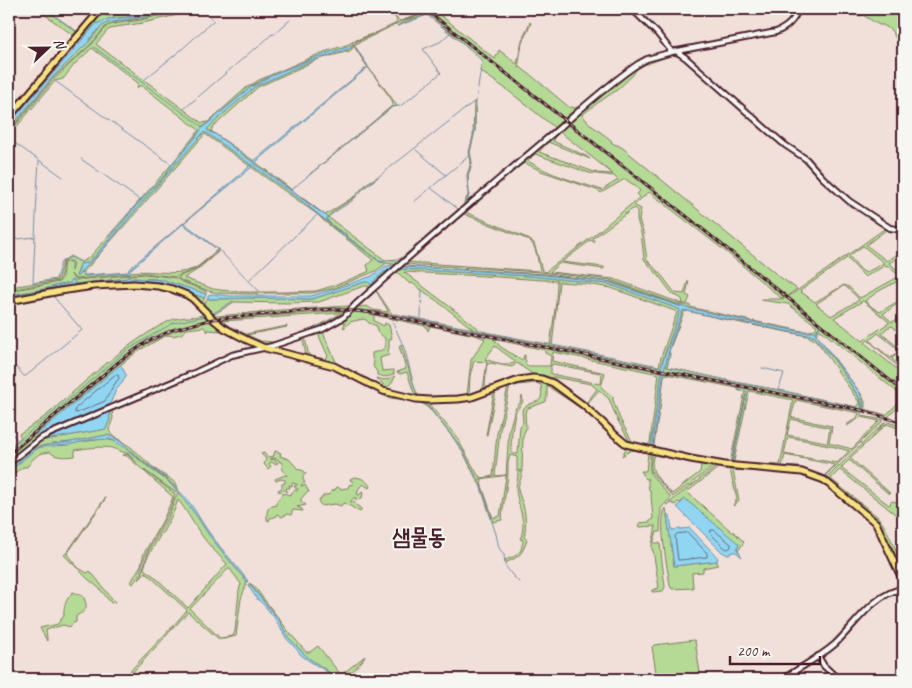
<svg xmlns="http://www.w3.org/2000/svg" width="912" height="688" viewBox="0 0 912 688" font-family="Caveat,'Poor Story',sans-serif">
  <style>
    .green { fill: #b4da96; stroke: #7f7c60; fill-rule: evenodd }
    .water { fill: #90d6f2; stroke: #748da2 }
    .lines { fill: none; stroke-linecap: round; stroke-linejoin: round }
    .shore { stroke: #66687b; stroke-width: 1 }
    .stream { stroke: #748da2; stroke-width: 1 }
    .minor-casing { stroke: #4a1f2b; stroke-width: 8 }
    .major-casing { stroke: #4a1f2b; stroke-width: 9 }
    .minor { stroke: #f6f6f2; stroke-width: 4 }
    .major { stroke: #f5e382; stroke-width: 5 }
    .rail-casing { stroke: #4a1f2b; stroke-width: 3 }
    .rail { stroke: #f6f6f2; stroke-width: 1; stroke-dasharray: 4; stroke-linecap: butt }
    .labels { text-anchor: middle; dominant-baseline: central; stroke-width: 4; stroke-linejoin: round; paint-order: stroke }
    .quarter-label { font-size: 22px; font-weight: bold; fill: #4a1f2b; stroke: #f6f6f2 }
  </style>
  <rect width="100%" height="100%" fill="#f1e0da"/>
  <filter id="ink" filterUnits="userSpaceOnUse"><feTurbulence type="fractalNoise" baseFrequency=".02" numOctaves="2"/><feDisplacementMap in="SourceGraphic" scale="10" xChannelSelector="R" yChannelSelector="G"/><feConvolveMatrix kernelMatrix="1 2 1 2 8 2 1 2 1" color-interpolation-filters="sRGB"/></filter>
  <g filter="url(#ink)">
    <g class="green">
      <polygon points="37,9 45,9 78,33 98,9 100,9 9,115 9,113 17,102 74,36"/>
      <polygon points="103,9 104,9 106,16 105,9 107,9 106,12 109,16 148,9 166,9 133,17 109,19 96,24 85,36 82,35"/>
      <polygon points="173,9 180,9 141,19 117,22 105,27 92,43 52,79 9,132 9,129 53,77 83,47 88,43 101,27 107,23 142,17"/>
      <path d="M185,9H203L143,23L116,27L108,30L96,44L202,123L208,122L246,88L259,80L321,53L349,44L354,41L372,34L353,42L352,46L353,48L350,51L319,59L258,87L213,127L211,131L254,161L325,215L355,196L367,183L379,176L358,193L354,198L334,211L328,217L385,260L400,259L463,205L468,195L467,175L471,162L469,152L473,136L474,102H475V130L470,152L472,163L468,176L469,192L468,199L470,201L554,129V127L506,89L480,71L482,61L470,49L428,14L397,26L403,22L420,15L402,21L354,45C365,67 384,85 397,106L392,107L309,175L393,105L392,100L367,66L353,45L356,42L397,23L396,18L385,9L400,21L424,13L419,9H424L565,122L397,265L387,263L382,266L376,271L356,279L335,288L312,293H268L251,294L218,293L209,291L182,281L178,278L180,276L195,270L219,251L197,270L184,278L213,289L220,290L241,292H286L316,291L339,284L365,273L369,271L367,265L373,260L325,222L318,215L205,134L82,274L85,276L125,273H128L129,274L130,272C151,269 173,277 193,269C201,266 210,255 217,250H218L196,269L175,277L145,273L77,279L74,278L71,274L73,278L76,280L116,276L145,274L154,275L176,278L182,282L206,291V294L172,283L155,279L128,278L75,284L71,282V283L55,286L44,289L9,295V291L59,282C64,277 62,269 64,263L68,261L71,263V271L73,264L71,261L63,262L62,271L59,281L9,290V288L10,287L57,280L63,261L71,257L81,262L89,258L170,166L199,130L142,86H139L137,88L138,83L92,48L74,65L63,79L55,81L9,136V133L53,80L93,43L107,26L113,24L141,20ZM351,45L348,50L334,53L308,62L256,86L223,114L207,129L254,163L325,215C328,224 337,230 346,234V236L377,259L381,262L385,261L384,262H380L338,231L299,199L208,134L204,132L132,214L98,255L84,268L81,273L76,276L81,264L87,263L95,256L134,208L166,174L203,127L253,85L279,72L324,54L348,47Z"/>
      <polygon points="427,9 433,9 495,59 499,50 517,64 522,40 530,22 531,23 522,43 518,68 520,67 532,76 570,108 571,107 575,108 580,106 615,76 619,77 567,120"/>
      <polygon points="853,9 895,9 903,22 903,50 891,30 883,25 879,25 863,15 859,16"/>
      <polygon points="673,53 679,55 682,58 673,55 644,65 636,70 633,75 617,90 599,102 582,115 591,125 611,140 612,143 616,145 618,145 624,149 780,277 797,289 787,296 709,233 568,122 634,68 651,59"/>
      <path d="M567,124L731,253L784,297L781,298L725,251L649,192L634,205L641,209L639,220L643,232L647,260L663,277L675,293L684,294L688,281H689L686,295L690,297L687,304H677L610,280L541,272L403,264L532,153ZM560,132L613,174L597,173L539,152L548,142L590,159L586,156L553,141L554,138ZM535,154L589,173L614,176L618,180L602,190C577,182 550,175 528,161ZM525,163L541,171L599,191L601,193L625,179L634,185L640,191L637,194L640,197L588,240L545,272L542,270L534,243L525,237L465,212L474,204L476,205L480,199L513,170ZM634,208L637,211V220L641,233L644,259L647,263L659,276L670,291L673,294L682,299L683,304L614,279L550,272L560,263L604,269V267L562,262L591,240L595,243L593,238ZM464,214L529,240C537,247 537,259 540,270L539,271L524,270L408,262Z"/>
      <path d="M887,227L903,231V234L902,233L901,231L886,230L866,245L887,261L903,251V253L902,255L903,259L900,256L889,263L901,273L903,272V282L900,280L879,291L865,301L872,307L880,312L903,298V300L883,314L892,322L903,316V321L896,326L903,334V336L892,326L887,328L882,333V334L903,351V353L900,351L892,359L903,369V371L868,340L865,343L903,374V390L788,297ZM863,246L884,263L867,272L866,273L861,270L849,256ZM847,258L865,277L886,265L900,276L860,298L849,287L844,285L815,302L800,291ZM843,286H845L857,297L859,300L831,316L816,304ZM863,301L889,322V323L869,336L863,341L834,318ZM878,333L899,350L891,358L874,345L870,340Z"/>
      <path d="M402,266L545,274L612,282L678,305H690V307L751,321V322L679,306L608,282L544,275L431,268L404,267L399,269L529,276L608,284L676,308L680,310L679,314L664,356L661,368L662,370L469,330L379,312L354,309ZM396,271L410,284L412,283L437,301L473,329L392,314L376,290ZM404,272L484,276L557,281L556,302L550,345L478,331V328ZM559,282H560L587,284L611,288L675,311L677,312L661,357L659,367L552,346ZM376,291L387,309L388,312L373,310L367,306L358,307Z"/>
      <path d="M394,268H395L350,309H317L214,318L210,315L203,306L208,297L209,299H214L254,298L312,299L365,282H368L373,286L374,284L372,282L384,272ZM364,286H368L370,288L349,306L281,310L217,316L213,315L234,302L287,303L319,302Z"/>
      <polygon points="130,280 162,282 204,298 205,297 202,304 188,294 134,283 9,299 9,297 59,287"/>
      <path d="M142,286L168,290L186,297L211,319C178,326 159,333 130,352L9,453V448L21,437L19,434L34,424H35L48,414C86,381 124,344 169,321C180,316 192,318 203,315C197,308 191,301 183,297C137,273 57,297 9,305V302L88,288Z"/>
      <path d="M786,298L903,392V402L888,417L863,409V402L860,393L815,333L819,328V327L814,332H802L752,322L753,321L802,331C808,331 814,332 817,326L788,304L760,300L761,299H780ZM819,330L822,331L902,396V399L886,415L865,409V402L862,395L816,334Z"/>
      <polygon points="683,310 751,324 750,325 687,311 684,312 669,351 670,354 667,367 740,383 779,390 856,407 858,406 859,402 819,344 815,340 807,336 752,325 752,324 800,334 810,335 815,337 835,361 859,398 862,409 664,370 671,343"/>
      <path d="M335,311H349C327,331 295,337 268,346L261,345L227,328L216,320ZM339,313H341L340,314L307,332L273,342L261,341L247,335L287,327V326L246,334L223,323V321Z"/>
      <path d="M352,311L390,317L662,372L651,447L664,372L738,387L739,390V387L862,412L861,414L862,416L884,420L823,478L803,472L732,464L746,395L731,464L697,459L625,442L553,382L533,377L479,393L456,397L423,398L389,391L390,390L415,396L407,372L400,374L398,373L397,372L406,369L399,346L401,344L414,386L418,397H452L467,395L471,360L485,339L475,335L430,326L428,331L426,326L374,315V321L384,326L385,323L389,325L392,338L389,340V348L388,350L389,355L380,358L382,371L394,370V374C388,378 384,377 377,375V372L373,366L374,362L372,358V353L380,351L385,348V338L377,332V326L369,323L366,320L363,319L350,322L344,328L343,327L345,324L343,321L336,325L335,323L345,318ZM493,339L545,350V353L551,356L550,366H528L525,363L526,361L525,360V355H524L523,359L521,360L501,347ZM495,346L515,361L514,363C506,366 493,362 485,359ZM553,352L659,374L650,442L648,445L633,443L620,419L613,400V397L601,387L605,373L601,372L552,361ZM474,361L487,362L483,389L482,391L469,395L470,376ZM490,363L512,367L517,363L532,374L530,376L508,381L485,390L486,368L487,365ZM553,364L600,373L602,375L601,383L600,384L551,374V365ZM666,374L737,388L739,391H745L730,463L685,455L655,448L654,445L659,410H660L664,376ZM553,377L591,384L597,389L586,403L551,380ZM599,390L609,399L617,419L630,442L623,438L615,432L587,404ZM749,391L793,400L780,465L736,463L734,461ZM796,400L859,413L857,418L846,425L847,426L861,417L879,421L852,449L829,443L832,427L831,426L791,417ZM791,419L830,428L827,444L821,441L787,435ZM788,437L820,443L827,446L828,445L849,451L837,463L784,454ZM785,455L835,465L825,475L822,476L799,467L782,466Z"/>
      <path d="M212,320L252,344L253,348L252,349L231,354L196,370V369C214,360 231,352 251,349L252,346L250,344L223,331L207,330L208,332L204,327L187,329L181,334L173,336L169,335L163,337L138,351L81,397L36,436L38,437L106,407L110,404L119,401L191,371H192L126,398L52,431L9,461V456L111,370L144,345L174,331Z"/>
      <path d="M333,324L334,326L324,331V335L337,364L348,369L380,387L383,384L376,378C384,380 387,381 395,376C393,383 389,388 383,389L346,370L277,349V346ZM318,334L328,356L325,359L309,356L305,338ZM303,339L306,356L280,348L283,345Z"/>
      <path d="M531,380C535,381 540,381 543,382C561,386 590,414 604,427L603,428L579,407L547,386V397L545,402L528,408L525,413L526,428L523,436L522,469L517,472V457L510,455L508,463V475L480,479L478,480L463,451L454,438L427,405L423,402L431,411C428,408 425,405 421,403C409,396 394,402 382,395L384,393L413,400H460L518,382ZM536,383L541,385C544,409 535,396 522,410L523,423L520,426L518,454H514L511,452C511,439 512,427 515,414C517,406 525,406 522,396L520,403L515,409L509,430L506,475L495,476L500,430L510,386ZM507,387H508L497,433L493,476L482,478L478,475L456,436L428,403L470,400L494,392L486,435H487L496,391Z"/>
      <path d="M112,409L113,418L109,430L111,434L132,448L155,469L173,481L179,489L178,490L167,479L140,459L119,440L114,437L107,435L71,442L46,445L38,447L33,449L9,470V465L47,437ZM108,412L110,419L106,429L45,440Z"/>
      <polygon points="886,421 877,432 888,422 903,427 903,430 887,424 850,458 890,493 889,494 849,460 841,468 889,505 891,503 890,502 893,501 903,504 903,509 899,513 895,514 840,470 837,472 831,479 878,517 885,527 894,545 901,566 900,567 880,526 876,520 840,490 829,482 828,480 829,476 837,468"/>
      <path d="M104,439L114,441L125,448L152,470L168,481L177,491L175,492L172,490L144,470L175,494C170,515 156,532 147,552C141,564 142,573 133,584L131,582L141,565L144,553L164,518L173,497L127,456L123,455L127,454L137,463L127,453C122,453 118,449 112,448C100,446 87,448 75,450V456C68,457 55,458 50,452C38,453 34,457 27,467H23L9,477V472L32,452L40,447Z"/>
      <path d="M628,448L650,452V473L671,498L661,508L660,532H657L654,540V543H660L665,587L663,591L652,592V590L659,588L653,550H652C651,542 656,534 655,526L640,527L639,523L649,522L653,519L651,495L648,486V479H646L641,471H646L648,453L631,450L622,456L625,450Z"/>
      <polygon points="275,451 281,453 280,456 289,459 298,469 304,471 306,474 303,476 303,479 305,483 303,483 301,486 305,485 309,492 306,493 301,499 301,501 306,505 297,507 302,509 303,511 293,510 291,515 287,514 282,517 277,514 275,517 270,518 269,521 267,520 267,512 269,507 276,505 276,502 283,493 290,495 294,490 297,491 298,489 295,488 294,486 297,485 297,484 292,483 292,486 289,485 290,488 286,488 287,492 283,490 279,492 278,490 282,488 282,484 285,483 285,480 281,479 276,481 275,479 285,475 287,476 282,468 283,465 281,462 279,462 279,460 274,458 271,458 271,460 274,459 278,463 275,464 271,462 269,464 271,466 268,469 264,464 266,459 261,454 264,453 267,457 271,456 272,457 273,457"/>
      <path d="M652,452L714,466L673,497L652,473L650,467ZM654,455L700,465L701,466L700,472L672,494C662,482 647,472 654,455Z"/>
      <polygon points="717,466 755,470 754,471 733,470 739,500 734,506 733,505 737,499 730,470 718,468 687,492 732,532 734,532 744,542 738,551 737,549 739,546 685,499 680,503 678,502 675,505 672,503 666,505"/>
      <path d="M523,470C522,477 518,484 518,489C519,496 523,502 524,509C526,517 526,529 524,537L527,540C522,555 519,557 505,563V560C519,555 521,554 523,540L520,539C528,523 517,505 516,489C516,484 518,479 518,473Z"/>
      <polygon points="506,476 508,476 503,509 502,520 493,522 481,485 478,481 483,480 481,483 493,518 500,516"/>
      <path d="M354,477C361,477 368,481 370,487L369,488L363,484L359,488L357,494L359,495L362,492L363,493L362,498L356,500L355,497L351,501V502H354L356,505L359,507L362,510L360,512L345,503L342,504L341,506L335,504L322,506L319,503V501L323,496L330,494L331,491L335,490L336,488L338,487L340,489L348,488L349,485L353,484L354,482L351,481L350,479Z"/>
      <path d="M178,492L196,515L209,535L247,582L241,599L236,636L220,640L188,612L132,673L129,679H125L128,673L172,627L187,610L152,578L145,572L139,580L149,550L168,517ZM178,500C186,509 191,520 198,530C206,543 217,553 227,564L188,608L154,576L144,569L147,558L161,534L163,532L174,511ZM228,569H230L241,584L239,590L235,631L233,636L220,638L190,609Z"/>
      <path d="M105,498H106L67,554L77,567L87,573L90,571C99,581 106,592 115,602L111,603L100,589L88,579L64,555L68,551Z"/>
      <path d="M666,508L674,566L717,561L718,565L703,568V572L692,573L693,588L672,589L670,586C668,570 657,519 666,508Z"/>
      <polygon points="249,583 254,586 289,632 306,652 310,652 318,646 341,675 365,656 362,661 345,679 337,679 326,670 307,657 288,637 279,620"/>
      <path d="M73,592L83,596C89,608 86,611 76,616V622L72,624L70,627L63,625L46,630L47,638V641L40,628L58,624L61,619L64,616C63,607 66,599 73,592Z"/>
      <polygon points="694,640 695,641 701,679 657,679 652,647 654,645"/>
    </g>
    <g class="water">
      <polygon points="166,9 173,9 142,17 107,23 101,27 90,39 88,43 83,47 53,77 9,129 9,124 96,24 108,19 133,17"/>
      <path d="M351,45L352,48L308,62L256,86L223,114L207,129L209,132L215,134L313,207L328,217L326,219C331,225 339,231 346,234V236C358,244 369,254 382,262L385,260V263L380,262L339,231L299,199L208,134L204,132L132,214L98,255L84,268L77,277L76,276L79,270L80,264L87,263L95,256L134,208L166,174L172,165L196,137L201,129L251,87L267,78L279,72L327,53L348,47Z"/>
      <polygon points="367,67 367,68 259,159 256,163 254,161 272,146"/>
      <polygon points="249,165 252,167 184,223 219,250 218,250 183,224 130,270 130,272 129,274 128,273 125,273 85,276 82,274 85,275 128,272 129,269 248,168"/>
      <polygon points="391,265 394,267 393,269 384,272 373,282 374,284 373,286 368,282 365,282 312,299 254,298 214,299 209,299 208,297 208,295 212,294 230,296 311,296 335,289 372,276 384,267"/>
      <polygon points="400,267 431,268 544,275 608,282 679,306 751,322 751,324 683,310 671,343 664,370 661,368 663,361 679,314 680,310 676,308 608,284 529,276 399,269"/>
      <polygon points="128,277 130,278 164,280 206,294 205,297 204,298 162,282 130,280 59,287 21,294 20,296 17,295 9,297 9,295 44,289 55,286 71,283 70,281 73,280 75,281 74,284 76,284 124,279 127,278"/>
      <polygon points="752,322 802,332 814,332 819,327 820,327 815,333 860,393 863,402 863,409 862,409 861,401 857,394 835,361 815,337 810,335 800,334 752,324"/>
      <polygon points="120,365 122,367 126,375 123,382 116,390 110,404 106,407 38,437 35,436"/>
      <polygon points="662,372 664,372 653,445 652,447 651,447"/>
      <polygon points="108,411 111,415 109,416 110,419 106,429 44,440"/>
      <path d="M107,435C122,439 130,451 141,461C154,471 167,478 178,490L177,491L168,481L152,470L125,448L114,441L110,439L90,440L68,445L40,447L32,452L9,472V470L33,449L38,447L46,445L71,442Z"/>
      <path d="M179,491C193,503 200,521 211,535C223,551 236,565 248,581L247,582L209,535L196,515L178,492Z"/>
      <polygon points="685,499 739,544 737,549 742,557 736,552 733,552 728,555 722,552 677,507"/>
      <polygon points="667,515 670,515 672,530 690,528 718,558 717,561 674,566"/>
      <path d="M249,584L279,620L288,637L307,657L326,670L337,679H334C325,668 309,663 299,653V652L286,638L274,617L263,604L258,600L248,586Z"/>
    </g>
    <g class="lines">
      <g class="shore">
        <polygon points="115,375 118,375 119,378 112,388 105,401 77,413 75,413 75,409"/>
        <polygon points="711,530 714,530 731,544 731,547 728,549 725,548 711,534"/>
        <polygon points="687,533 689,534 707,553 707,557 680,560 678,560 675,536 677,534"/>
      </g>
      <g class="stream">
        <polyline points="45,9 78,32"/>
        <polyline points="104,9 107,16"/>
        <polyline points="113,19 128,17 163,9"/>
        <polyline points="78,31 97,9"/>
        <polyline points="82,36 85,38"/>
        <polyline points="355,46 368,66"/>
        <polyline points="94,47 204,128"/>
        <polyline points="144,80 181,50 214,20 202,9"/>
        <polyline points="55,81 110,121"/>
        <polyline points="184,109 254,49 256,49 272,34 273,35 290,20"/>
        <polyline points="112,122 171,164"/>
        <polyline points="9,139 63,177"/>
        <polyline points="416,150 446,175 469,156"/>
        <polyline points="81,159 140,200"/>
        <polyline points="431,188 458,209"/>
        <polyline points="291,190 392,107 400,106 406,102 441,73 423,49 440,42 450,33"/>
        <polyline points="37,191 39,161"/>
        <polyline points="37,193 33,283 56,279 61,262 70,256 81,262"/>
        <polyline points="414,202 446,175"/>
        <polyline points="328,217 335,212 352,201 364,188 475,101"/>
        <polyline points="9,240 35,237"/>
        <polyline points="220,251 259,291"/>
        <polyline points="385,261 401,259 464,205 469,195 468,176 472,163 470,152 475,131 476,101 482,61 470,49 427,15 398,26"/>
        <polyline points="249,280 318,214"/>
        <polyline points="212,314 233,301"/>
        <polyline points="395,314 659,366"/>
        <polyline points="391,318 405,350 414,386 418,396"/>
        <polyline points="421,318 422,290"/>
        <polyline points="668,352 670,354 667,367 740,383 779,390 857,407"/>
        <polyline points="762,368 784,373 779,389"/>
        <polyline points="9,371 15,366 24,376 26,376 82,330 53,296"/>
        <polyline points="424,402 454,439 465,456 475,477 480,485 496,534 499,548 504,555 505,565 512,575 520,583"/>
        <polyline points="9,430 18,441"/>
        <polyline points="25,435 44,420 127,350 173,323 206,316"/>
        <polyline points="9,449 24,436"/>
        <polyline points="732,463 747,391 739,390 739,388"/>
      </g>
      <g class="minor-casing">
        <g id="minor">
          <polyline points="632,9 657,33 672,52"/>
          <polyline points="676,51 686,58 765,128 785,145 806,159 823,178 849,201 890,228 903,230"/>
          <path d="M9,463L39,439L49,434L194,373L232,355L272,346L323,329L344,317L355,305C417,249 480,195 544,141C575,115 604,87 638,64L647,59L672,52L776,32C786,28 795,20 798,9"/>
          <polyline points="818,656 824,666 838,679"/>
          <path d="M783,679C800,667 819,658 835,644C854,626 875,592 903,589"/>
        </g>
      </g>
      <g class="major-casing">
        <g id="major">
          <polyline points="9,117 101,9"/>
          <polyline points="9,301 60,291 94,286 134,284 158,286 172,289 187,295 193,299 213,319 224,328 247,340 265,348 334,366 383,391 416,399 429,400 458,399 472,397 519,380 533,378 542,379 553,383 583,405 602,422 613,433 626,444 691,459 725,465 802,472 824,480 876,523 903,581"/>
        </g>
      </g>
      <use href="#minor" class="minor"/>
      <use href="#major" class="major"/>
      <g class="rail-casing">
        <g id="rail">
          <polyline points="425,9 690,219 903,391"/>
          <polyline points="9,454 122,359 148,341 172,330 213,319 303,311 335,309 374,313 831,404 861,410 903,423"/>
        </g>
      </g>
      <use href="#rail" class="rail"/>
    </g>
  </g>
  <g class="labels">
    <g class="quarter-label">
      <text x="419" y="537">샘물동</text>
    </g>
  </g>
  <rect width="912" height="688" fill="none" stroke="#f6f6f2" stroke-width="30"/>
  <rect x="15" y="15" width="882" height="658" fill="none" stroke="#4a1f2b" stroke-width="2" filter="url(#ink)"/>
  <g transform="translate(48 48) rotate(68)" stroke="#f6f6f2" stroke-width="4" paint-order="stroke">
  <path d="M0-4L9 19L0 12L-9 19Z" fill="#4a1f2b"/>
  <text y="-8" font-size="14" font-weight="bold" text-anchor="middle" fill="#4a1f2b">N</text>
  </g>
  <path d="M730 656v8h90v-8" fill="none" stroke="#4a1f2b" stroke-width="2.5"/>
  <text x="737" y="656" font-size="15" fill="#4a1f2b" stroke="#f6f6f2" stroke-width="4" paint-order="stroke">200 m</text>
</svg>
